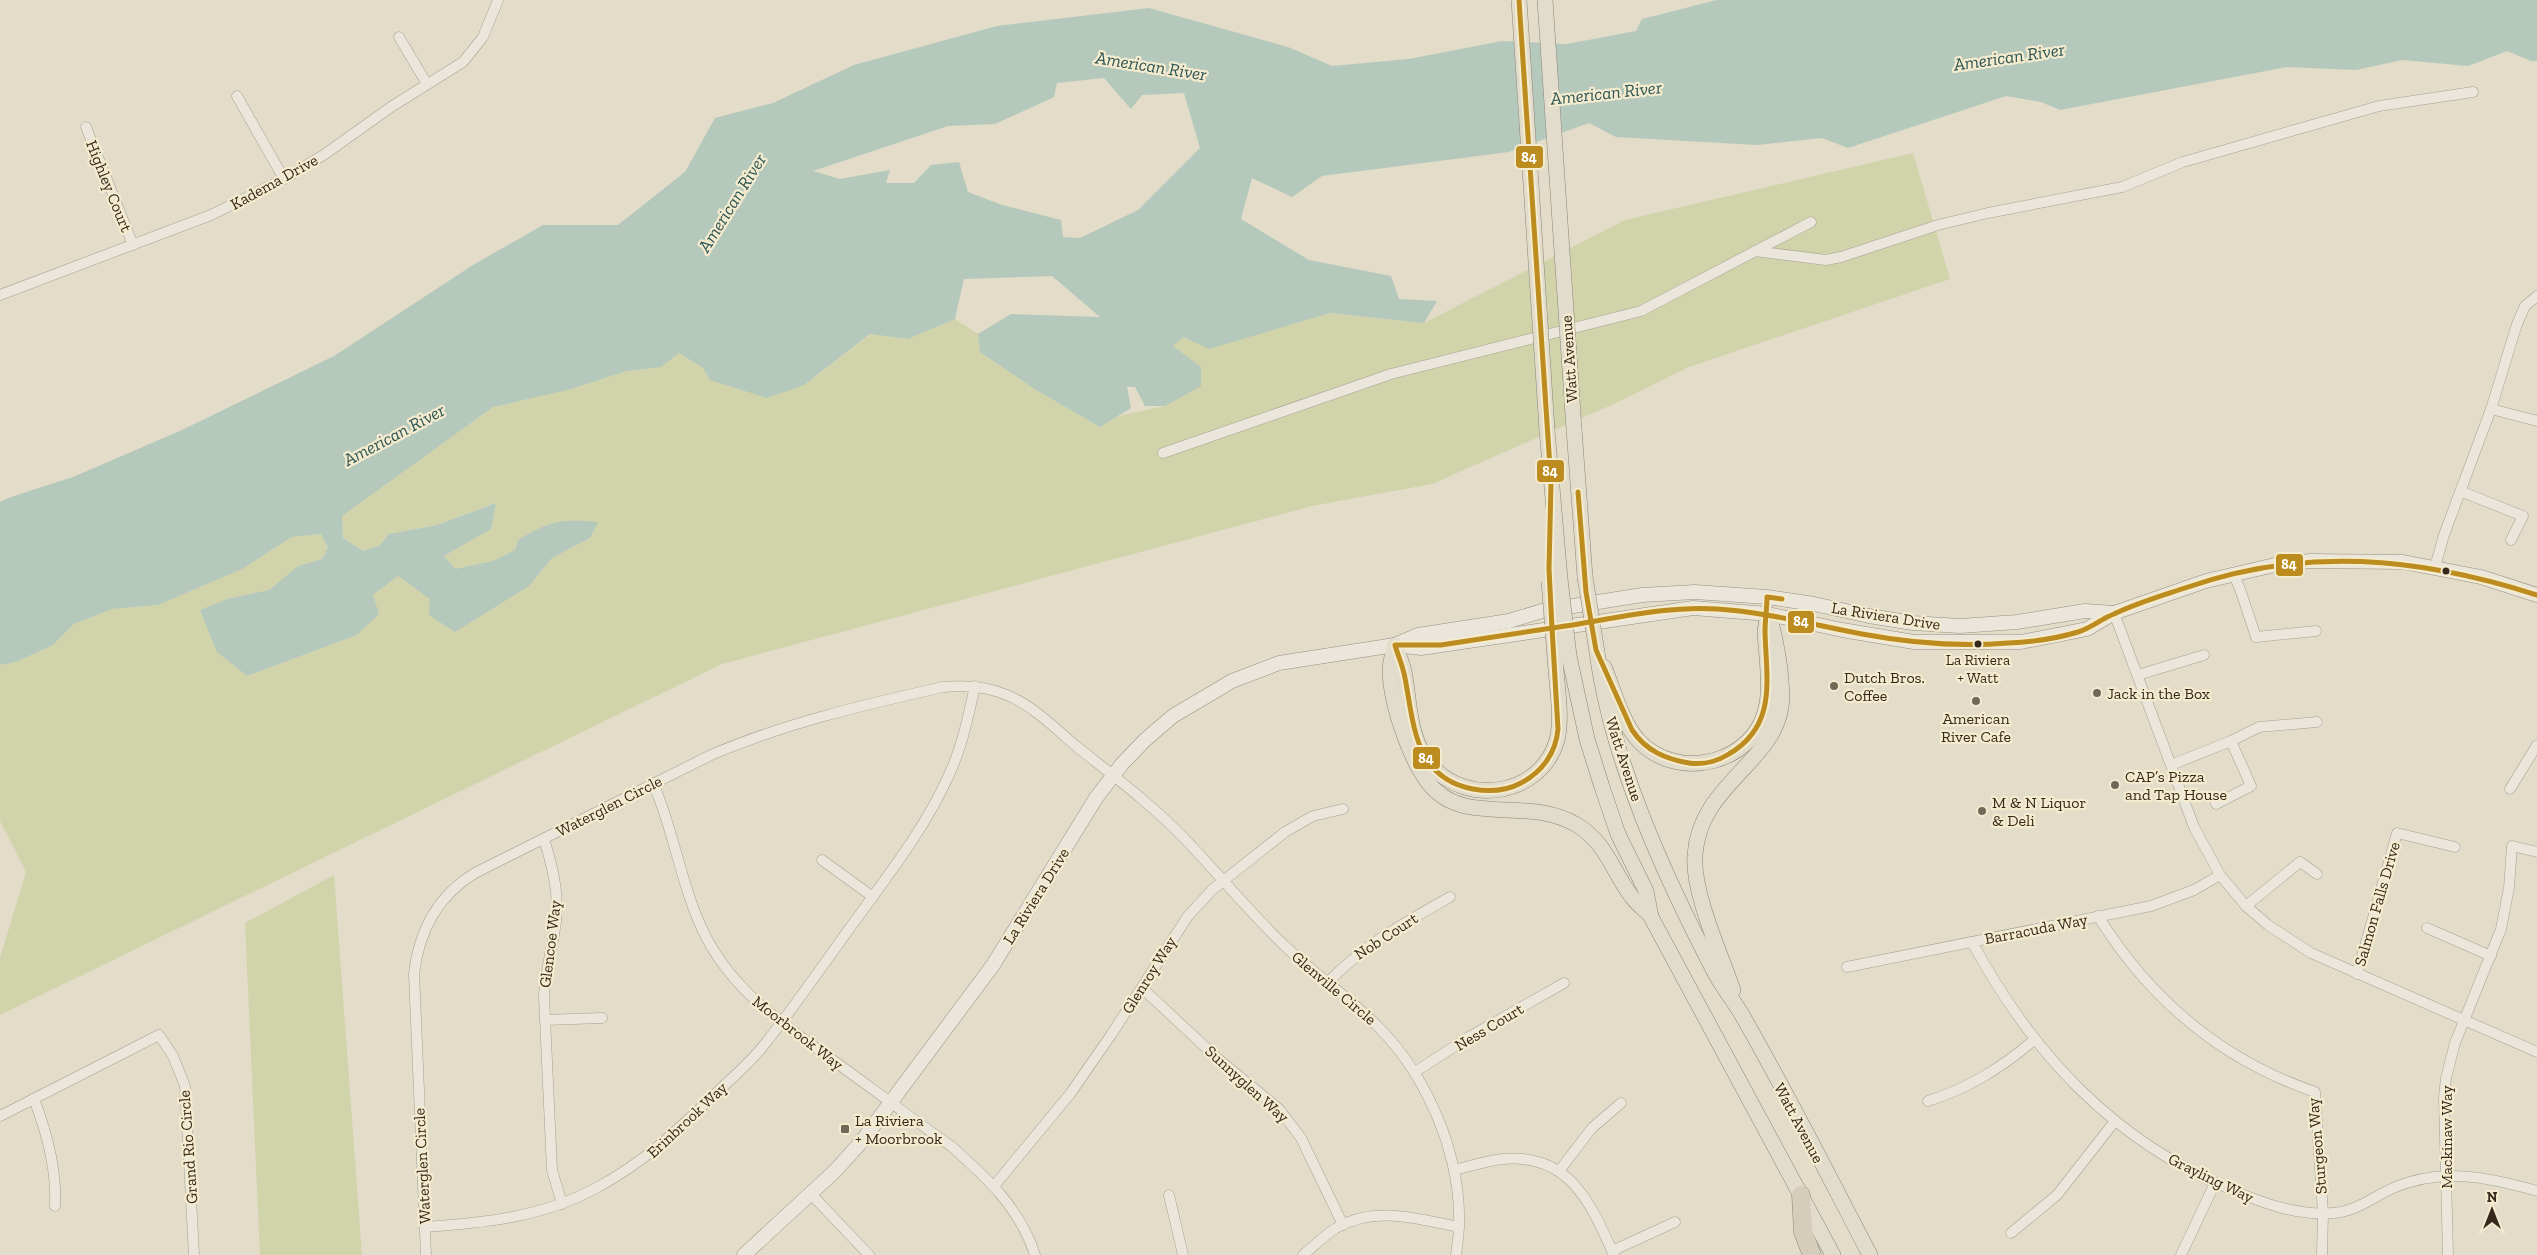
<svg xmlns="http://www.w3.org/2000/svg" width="2537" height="1255" viewBox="0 0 2537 1255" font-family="'Zilla Slab',serif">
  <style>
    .green { fill: #d1d3ab }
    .water { fill: #b5c8bc; fill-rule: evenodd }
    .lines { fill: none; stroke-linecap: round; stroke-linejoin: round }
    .street-casing { stroke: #a7a092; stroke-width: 11 }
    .secondary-casing { stroke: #979082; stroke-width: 15 }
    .primary-casing { stroke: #8c8679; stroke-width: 16 }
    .highway-casing { stroke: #8c8679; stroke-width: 19 }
    .street { stroke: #eae6db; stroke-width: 10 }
    .secondary { stroke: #eae6db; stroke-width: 14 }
    .primary { stroke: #e2dccc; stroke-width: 15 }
    .highway { stroke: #d6ccba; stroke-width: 18 }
    .primary-bridge-casing { stroke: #8c8679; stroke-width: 16; stroke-linecap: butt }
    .primary-bridge { stroke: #e2dccc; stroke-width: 15 }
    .bus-1-casing { stroke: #f5ebce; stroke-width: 9 }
    .bus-1 { stroke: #bc8c1e; stroke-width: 5 }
    .bus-dot { fill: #35291c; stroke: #f5ebce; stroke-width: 2 }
    .poi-dot { fill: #726858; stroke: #f5ebce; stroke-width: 2 }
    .labels { text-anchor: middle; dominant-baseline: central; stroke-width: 4.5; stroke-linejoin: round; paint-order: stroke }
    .bus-label { font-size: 15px; fill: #35291c; stroke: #f5ebce }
    .street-label { font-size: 16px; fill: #35291c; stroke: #f5ebce }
    .poi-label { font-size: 16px; fill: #35291c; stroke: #f5ebce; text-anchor: start }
    .water-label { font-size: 18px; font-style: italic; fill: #2b5554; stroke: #f5ebce }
    .line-badge { stroke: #f5ebce; stroke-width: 2 }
    .badge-label { font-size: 14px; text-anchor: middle; font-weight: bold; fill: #fff }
  </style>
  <rect width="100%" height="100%" fill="#e2dcc8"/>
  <g class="green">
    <polygon points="1913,153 1950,279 1689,367 1618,402 1432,484 1312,506 722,664 0,1015 0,958 26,872 0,821 0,665 16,662 53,645 74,624 112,609 158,605 242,569 292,537 321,534 328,547 322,559 298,566 269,590 227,599 217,652 247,676 357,635 373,595 398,576 431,599 529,586 552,558 590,538 518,540 515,550 493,561 455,569 444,556 491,529 495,503 437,525 389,534 379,546 363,551 343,538 342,515 493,407 568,390 627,371 660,367 679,353 703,368 711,380 804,385 871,334 908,339 955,319 978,334 980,352 1036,390 1100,427 1119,416 1165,406 1200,367 1173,346 1183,337 1209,348 1330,313 1424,323 1625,220"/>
    <polygon points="334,875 362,1255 260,1255 245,923"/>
  </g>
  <path class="water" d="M1717,0H2537V61H2531L2507,51L2468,66L2402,60L2356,70L2287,67L2060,110L2041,102L2006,96L1848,148L1822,138L1757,145L1616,137L1589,123L1509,152L1322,176L1292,197L1252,178L1241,219L1309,260L1391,276L1399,299L1437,301L1424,323L1330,313L1209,349L1183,337L1173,346L1201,367V386L1165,406H1145L1135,387H1127L1131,408L1100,427L1036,390L980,352L978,334L1011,314L1100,317L1052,276L964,279L955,319L908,339L870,334L804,385L767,398L710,380L703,368L679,353L661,367L627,371L568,390L493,407L342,516L343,538L363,551L379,546L389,534L437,525L496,503L491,529L444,556L455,569L493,561L515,550L518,540C550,521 561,519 598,522L590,538L552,558L529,586L455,632L429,615L430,599L398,576L373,595L379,614L357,635L247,676L217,652L200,610L227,599L269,590L298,566L322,559L328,547L321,534L292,537L242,569L158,605L112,609L74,624L53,645L16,662L0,665V502L11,497L73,477L182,430L334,356L473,265L543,225H618L685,172L715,118L773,103L854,65L997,26L1149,8L1288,47L1332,66L1409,59L1502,41L1567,44L1636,31L1642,19ZM1104,78L1131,109L1142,95L1184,93L1200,148L1138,210L1080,238L1063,237L1061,220L1002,205L968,192L959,162L931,165L914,183H886L890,170L840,179L813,171L948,126L995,124L1054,97L1057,83Z"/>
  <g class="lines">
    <g class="street-casing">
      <g id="street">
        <polyline points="399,37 427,84"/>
        <polyline points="237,96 284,179"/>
        <polyline points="86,127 133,245"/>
        <polyline points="1755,251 1826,260 1841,257 1938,225 1988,213 2122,187 2183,162 2379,106 2473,92"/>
        <polyline points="0,295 211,215 284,179 325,154 391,107 463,62 483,37 498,0"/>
        <polyline points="2491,409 2537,421"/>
        <polyline points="1163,453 1391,374 1641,311 1811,222"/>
        <polyline points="2460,491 2523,516 2511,540"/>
        <polyline points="2435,567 2444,535 2491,409 2517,324 2525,306 2537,296"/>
        <polyline points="2233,573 2240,589 2256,637 2316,631"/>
        <polyline points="2114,613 2194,827 2220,875 2246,906 2268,925 2311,953 2537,1052"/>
        <polyline points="2138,675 2204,655"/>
        <polyline points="2171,765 2231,741 2259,727 2317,722"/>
        <path d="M653,783C675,833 681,888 706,937C736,995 790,1029 841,1066C878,1093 914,1120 951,1146C987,1178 1020,1208 1035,1255"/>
        <polyline points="2510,789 2537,745"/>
        <polyline points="2216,804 2251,786 2231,741"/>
        <path d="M544,839C554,871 561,901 554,935C550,956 545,975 544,996L552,1170L562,1204"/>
        <polyline points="822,860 873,897"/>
        <polyline points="2246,906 2300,862 2317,874"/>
        <path d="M2098,916C2150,1000 2222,1060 2315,1092L2323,1213L2322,1255"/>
        <polyline points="2427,928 2491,956"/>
        <path d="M1972,942C2032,1053 2113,1141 2232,1190C2265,1204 2298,1216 2334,1213C2357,1211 2373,1197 2393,1188C2441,1167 2488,1177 2537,1191"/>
        <polyline points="1847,967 2151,906 2194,890 2220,875"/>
        <polyline points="2357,974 2397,833 2455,847"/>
        <path d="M1328,982C1367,943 1402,924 1450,897"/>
        <polyline points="1142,988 1217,1058 1279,1109 1301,1138 1343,1225"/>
        <polyline points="545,1020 602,1018"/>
        <polyline points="1415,1072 1469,1037 1564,983"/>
        <path d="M34,1099C47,1133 57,1169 55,1206"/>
        <path d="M1928,1101C1969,1088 2001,1068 2034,1040"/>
        <polyline points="0,1116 159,1035 173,1056 185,1086 194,1255"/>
        <path d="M1454,1170C1470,1166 1486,1161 1503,1159C1570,1153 1591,1204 1614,1255"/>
        <polyline points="1559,1171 1592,1128 1621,1103"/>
        <polyline points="994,1186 1070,1094 1111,1035 1188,916 1213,889 1285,832 1313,816 1343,809"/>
        <polyline points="811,1194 869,1255"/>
        <polyline points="1169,1195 1183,1255"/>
        <path d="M425,1227C484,1223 543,1217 596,1188C642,1164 678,1130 715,1094C732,1078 750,1063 764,1045C795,1006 823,965 852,925C886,878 924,830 948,777C962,748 968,717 975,686"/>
        <polyline points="2011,1233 2057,1195 2115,1121"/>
        <polyline points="1612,1251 1675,1222"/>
        <path d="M426,1255L414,974C419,931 437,896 475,873L711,755C786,723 863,705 943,687C965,685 986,686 1007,695C1033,706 1055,728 1076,746C1112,775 1150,803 1182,836C1217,872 1249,912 1286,947C1333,991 1381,1017 1416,1075C1448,1128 1467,1193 1456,1255"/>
        <path d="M1303,1255C1314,1246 1324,1236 1336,1228C1375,1205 1418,1219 1459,1227"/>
        <polyline points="2181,1255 2215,1183"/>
        <polyline points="2448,1255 2444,1097 2446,1078 2455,1043 2501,929 2509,888 2512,846 2537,852"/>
      </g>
    </g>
    <g class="secondary-casing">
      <g id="secondary">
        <polyline points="1395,645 1421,648 1693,608 1768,614 1842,630 1914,642 2021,642 2087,629 2114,613 2206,581 2279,564 2311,561 2403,562 2481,577 2537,595"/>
        <polyline points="744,1255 835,1171 862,1141 993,965 1096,798 1122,764 1145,740 1173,716 1232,681 1279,663 1395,645 1418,635 1509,621 1542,611 1642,595 1695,592 1767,597 1814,604 1869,616 1913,623 1960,626 2017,622 2085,611 2114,613"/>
      </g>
    </g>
    <g class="primary-casing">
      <g id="primary">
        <polyline points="1574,429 1585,577"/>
        <polyline points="1547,430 1560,579"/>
        <path d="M1395,645C1393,653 1390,662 1390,671C1391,704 1413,776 1441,795C1447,800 1458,804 1465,806C1503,814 1542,804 1577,825C1607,843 1613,873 1632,897C1637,904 1645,910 1651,916"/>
        <path d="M1395,646C1398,654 1402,662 1404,671C1410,702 1408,739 1431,765C1466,807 1541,796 1557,740C1563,717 1556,681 1555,657"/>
        <path d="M1597,652C1611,760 1665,877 1715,973C1723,988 1734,1001 1742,1015C1787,1093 1828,1175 1870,1255"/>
        <polyline points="1569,656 1587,739 1602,787 1618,834 1646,891 1651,917 1833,1255"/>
        <path d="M1604,667C1614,690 1621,721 1638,740C1677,783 1757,764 1767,704C1771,681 1766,654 1765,631L1767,620"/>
        <path d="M1733,990C1721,955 1692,892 1695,855C1699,786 1773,763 1781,707C1783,695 1781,682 1780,669C1777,650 1775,632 1768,614"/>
      </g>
    </g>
    <g class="highway-casing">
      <polyline id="highway" points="1801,1195 1803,1232 1812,1255"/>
    </g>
    <use href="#street" class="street"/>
    <use href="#secondary" class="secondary"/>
    <use href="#primary" class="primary"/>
    <use href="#highway" class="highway"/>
    <g class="primary-bridge-casing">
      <g id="primary-bridge">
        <polyline points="1519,0 1547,430"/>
        <polyline points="1545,0 1574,429"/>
        <polyline points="1585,577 1597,652"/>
        <polyline points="1560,579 1569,656"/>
        <polyline points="1549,581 1555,657"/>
      </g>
    </g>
    <use href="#primary-bridge" class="primary-bridge"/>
    <g class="bus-1-casing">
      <g id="bus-1">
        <polyline points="1519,0 1551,483 1549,569 1552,628"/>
        <path d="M1578,492L1586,592L1596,650L1632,730C1646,751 1666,759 1689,763C1703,765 1718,761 1729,754C1778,725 1766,679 1765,631C1765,620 1767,608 1767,597L1782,599"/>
        <path d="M1552,628L1558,729C1556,753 1542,772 1521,783C1506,791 1489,792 1473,789C1414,778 1414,724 1405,678C1403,666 1398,656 1395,645H1441Z"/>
        <path d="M1552,628C1604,621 1665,605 1717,609C1766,612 1814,625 1862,634C1910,643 1959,647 2008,643C2031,642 2055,639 2078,632C2091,628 2101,619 2114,614C2137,603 2161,596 2185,588C2305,546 2418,557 2537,595"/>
      </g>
    </g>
    <use href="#bus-1" class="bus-1"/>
  </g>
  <g class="bus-dot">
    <circle cx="2446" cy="571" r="4.5"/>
    <circle cx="1978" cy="644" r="4.5"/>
  </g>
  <g class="poi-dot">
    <circle cx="1834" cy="686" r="5"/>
    <circle cx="2097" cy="693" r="5"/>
    <circle cx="1976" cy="701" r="5"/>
    <circle cx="2115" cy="785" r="5"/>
    <circle cx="1982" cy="811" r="5"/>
    <rect x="840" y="1124" width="10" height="10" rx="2.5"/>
  </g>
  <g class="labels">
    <g class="bus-label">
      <text x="1978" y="660">La Riviera<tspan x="1978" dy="18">+ Watt</tspan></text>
    </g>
    <g class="street-label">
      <text transform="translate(274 182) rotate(-29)">Kadema Drive</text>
      <text transform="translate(109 186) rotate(68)">Highley Court</text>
      <text transform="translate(1569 359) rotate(-94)">Watt Avenue</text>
      <text transform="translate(1886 616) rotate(9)">La Riviera Drive</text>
      <text transform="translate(1624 759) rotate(72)">Watt Avenue</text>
      <text transform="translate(609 806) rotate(-27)">Waterglen Circle</text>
      <text transform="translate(1036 896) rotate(-58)">La Riviera Drive</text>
      <text transform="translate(2377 904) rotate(-74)">Salmon Falls Drive</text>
      <text transform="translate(2036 929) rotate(-11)">Barracuda Way</text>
      <text transform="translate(1386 936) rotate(-33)">Nob Court</text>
      <text transform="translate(550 944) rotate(-83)">Glencoe Way</text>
      <text transform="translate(1149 975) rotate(-58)">Glenroy Way</text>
      <text transform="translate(1334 988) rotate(40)">Glenville Circle</text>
      <text transform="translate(1489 1027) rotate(-31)">Ness Court</text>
      <text transform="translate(798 1033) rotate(38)">Moorbrook Way</text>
      <text transform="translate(1247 1084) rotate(42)">Sunnyglen Way</text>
      <text transform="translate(687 1120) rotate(-43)">Erinbrook Way</text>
      <text transform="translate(1799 1123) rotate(62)">Watt Avenue</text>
      <text transform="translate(2446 1137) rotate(-90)">Mackinaw Way</text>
      <text transform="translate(2317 1146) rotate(-95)">Sturgeon Way</text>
      <text transform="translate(188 1147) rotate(-94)">Grand Rio Circle</text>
      <text transform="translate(422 1166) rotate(-93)">Waterglen Circle</text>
      <text transform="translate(2211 1178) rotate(26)">Grayling Way</text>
    </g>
    <g class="poi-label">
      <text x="1844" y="677">Dutch Bros.<tspan x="1844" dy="18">Coffee</tspan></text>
      <text x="2107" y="693">Jack in the Box</text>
      <text x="1976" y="718" text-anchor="middle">American<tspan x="1976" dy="18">River Cafe</tspan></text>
      <text x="2125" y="776">CAP’s Pizza<tspan x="2125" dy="18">and Tap House</tspan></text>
      <text x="1992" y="802">M &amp; N Liquor<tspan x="1992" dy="18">&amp; Deli</tspan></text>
      <text x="855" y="1120">La Riviera<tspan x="855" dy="18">+ Moorbrook</tspan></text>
    </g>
    <g class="water-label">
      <text transform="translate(2009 57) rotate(-8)">American River</text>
      <text transform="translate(1151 66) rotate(9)">American River</text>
      <text transform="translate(1606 93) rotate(-6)">American River</text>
      <text transform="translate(732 203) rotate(-58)">American River</text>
      <text transform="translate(394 435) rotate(-28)">American River</text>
    </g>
  </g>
  <g class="line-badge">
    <rect x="1515" y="145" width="29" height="24" rx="5" fill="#bc8c1e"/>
    <rect x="1536" y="459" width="29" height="24" rx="5" fill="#bc8c1e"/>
    <rect x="2275" y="553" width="29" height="24" rx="5" fill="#bc8c1e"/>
    <rect x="1787" y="610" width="28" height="24" rx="5" fill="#bc8c1e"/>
    <rect x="1412" y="746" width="29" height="24" rx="5" fill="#bc8c1e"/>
  </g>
  <g class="badge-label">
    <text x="1529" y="162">84</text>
    <text x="1550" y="476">84</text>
    <text x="2289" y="569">84</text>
    <text x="1801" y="626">84</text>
    <text x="1426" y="763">84</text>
  </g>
  <g transform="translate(2492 1210)" stroke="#f5ebce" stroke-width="4" paint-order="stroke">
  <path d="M0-4L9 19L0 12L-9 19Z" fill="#35291c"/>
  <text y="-8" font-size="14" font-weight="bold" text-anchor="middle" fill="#35291c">N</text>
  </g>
</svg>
